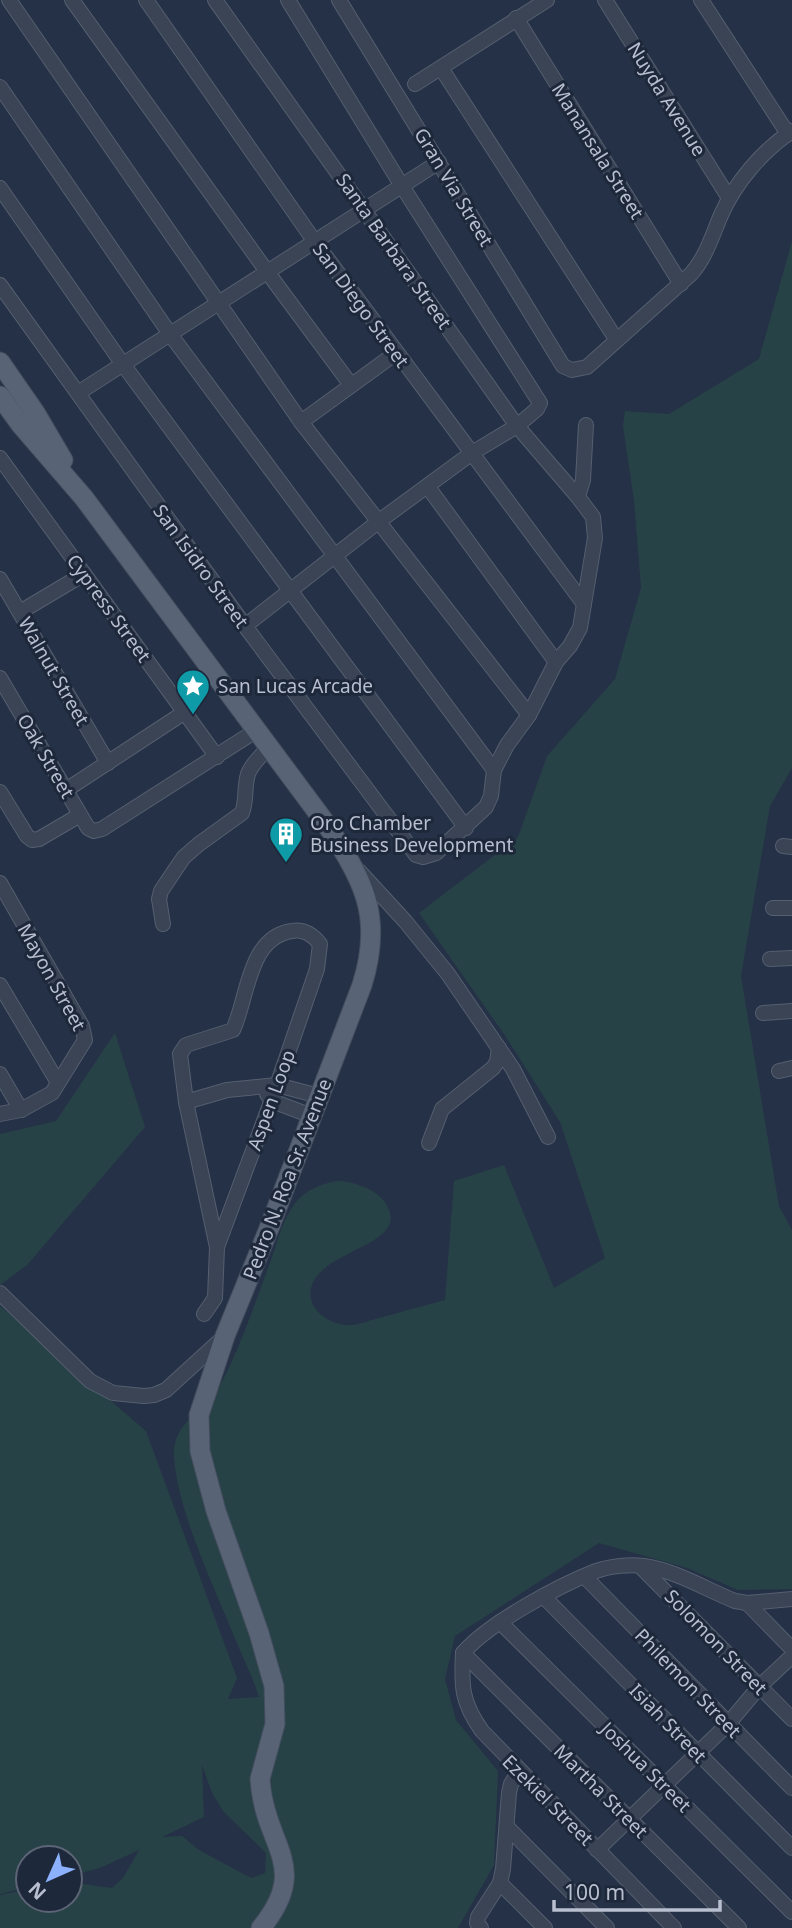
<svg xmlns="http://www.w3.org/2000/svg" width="792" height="1928" viewBox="0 0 792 1928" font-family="'Noto Sans',sans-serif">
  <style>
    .green { fill: #274247; fill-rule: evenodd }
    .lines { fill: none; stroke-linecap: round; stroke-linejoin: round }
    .minor-casing { stroke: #555f70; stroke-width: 16 }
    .major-casing { stroke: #434d5e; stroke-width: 21 }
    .minor { stroke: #3a4455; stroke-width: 14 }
    .major { stroke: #586375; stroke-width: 19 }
    .labels { text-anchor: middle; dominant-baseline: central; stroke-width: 6; stroke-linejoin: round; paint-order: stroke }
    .street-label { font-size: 19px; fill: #b8bfce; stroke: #1e283b }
    .poi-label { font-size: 19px; fill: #b8bfce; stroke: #1e283b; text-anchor: start }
  </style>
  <rect width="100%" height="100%" fill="#253146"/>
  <g class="green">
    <path d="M792,241V768L770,806L741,976L779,1206L792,1230V1589L738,1590L687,1568L599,1543L455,1636L445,1679L456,1720L498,1771L494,1865L458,1928H0V1895L28,1889V1900H70V1882L112,1888L123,1878L139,1850L100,1868L70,1876V1858H28V1887L0,1894V1306L146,1431L237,1678L228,1699L259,1697C254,1681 246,1664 239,1648C217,1593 179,1517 174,1458C172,1424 197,1417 214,1394C221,1384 227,1373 232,1361C247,1328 259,1292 272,1257C279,1237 285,1211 302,1196C311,1188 328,1181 341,1181C354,1182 376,1190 383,1200C422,1249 302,1248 311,1299C315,1317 337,1326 353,1325C361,1324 371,1320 379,1318C401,1312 423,1306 445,1300L454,1181L504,1165L554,1288L605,1258L560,1122L506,1037L419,913L518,837L547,756L615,679L641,588L634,501L623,426L625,411L669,414L759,359ZM202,1765L212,1793L223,1811L266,1853L265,1873L251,1878L199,1850L182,1836L162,1837L204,1817Z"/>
    <polygon points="115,1033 145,1127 27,1265 0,1285 0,1134 56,1121"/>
  </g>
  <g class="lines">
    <g class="minor-casing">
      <g id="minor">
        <polyline points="9,0 301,422 529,715"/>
        <polyline points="72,0 268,273 351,385"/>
        <polyline points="146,0 315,242 584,604"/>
        <polyline points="215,0 517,426 578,497"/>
        <path d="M339,0L563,366L572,370L587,367L691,274C706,257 712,236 721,215C735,183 762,151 792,131"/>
        <polyline points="605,0 729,198"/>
        <polyline points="701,0 788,134"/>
        <polyline points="516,18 681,284"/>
        <polyline points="441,68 616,339"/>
        <polyline points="415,84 547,0"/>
        <polyline points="0,87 170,334 494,770"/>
        <polyline points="0,188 122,363 466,828"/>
        <polyline points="0,285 245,626 416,855 423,857 436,853 486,807 491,796 494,770 507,745 529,715 556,662 570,646 580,628 595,538 593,517 578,497 583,480 586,425"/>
        <polyline points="78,393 439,162"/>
        <polyline points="301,422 396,353"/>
        <polyline points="0,458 217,757"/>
        <polyline points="428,487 556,662"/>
        <polyline points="0,579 108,763"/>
        <polyline points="20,612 84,574"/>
        <polyline points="245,626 378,522 472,453 517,426 537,409 540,403 402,186 288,0"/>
        <polyline points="0,678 88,828 94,831 102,829 257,730"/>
        <polyline points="66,790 185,712"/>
        <polyline points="0,792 27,836 32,840 39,839 80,815"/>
        <polyline points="783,846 792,847"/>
        <polyline points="359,871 405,921 448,974 513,1069 548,1137"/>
        <polyline points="0,883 82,1026 85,1040 52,1093 21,1110 0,1114"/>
        <polyline points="773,908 792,908"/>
        <path d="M163,924L159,899L161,891L175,870L184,857L199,844L242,813C247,800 244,787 248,774C252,763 262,755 269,747"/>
        <polyline points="770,959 792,958"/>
        <polyline points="0,985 57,1081"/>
        <polyline points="763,1013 792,1011"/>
        <polyline points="779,1071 792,1068"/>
        <polyline points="0,1074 21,1110"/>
        <polyline points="267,1094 272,1101 312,1116"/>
        <polyline points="186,1102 227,1090 277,1085 319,1096"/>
        <polyline points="429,1143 442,1109 493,1068 497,1062 499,1048"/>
        <polyline points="0,1293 90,1381 113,1393 144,1396 154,1395 166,1390 224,1337"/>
        <path d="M204,1314L215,1298L217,1247L186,1102L180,1054L186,1045L233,1030C248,998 248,937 292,931C304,929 312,934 320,944L317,969L274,1094L217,1247"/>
        <polyline points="640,1566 792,1719"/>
        <polyline points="585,1577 792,1788"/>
        <polyline points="544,1597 792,1848"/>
        <polyline points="747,1603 792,1649"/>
        <polyline points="500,1622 792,1912"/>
        <polyline points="463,1653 739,1928"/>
        <path d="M463,1653C489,1623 558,1586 596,1571C610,1566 630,1564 644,1566C677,1571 705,1589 735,1601L747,1603L792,1599"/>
        <path d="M463,1653C461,1687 462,1703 482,1731L674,1928"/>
        <polyline points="508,1828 607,1928"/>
        <polyline points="597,1850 728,1724 759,1687 792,1656"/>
        <polyline points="500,1883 545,1928"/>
        <polyline points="481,1928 477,1923 478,1917 500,1883 503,1869 509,1793 511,1784 519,1772"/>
      </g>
    </g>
    <g class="major-casing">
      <g id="major">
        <polyline points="0,362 36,414 63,460"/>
        <path d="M0,396L21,425L84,498L324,821C363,879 384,915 362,985L270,1226L225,1336L199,1415L200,1451L216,1511L259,1633L274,1686L275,1724L260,1779L261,1789C268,1848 310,1868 261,1928"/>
      </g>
    </g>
    <use href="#minor" class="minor"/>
    <use href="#major" class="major"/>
  </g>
  <defs>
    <g id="sight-pin" transform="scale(1.75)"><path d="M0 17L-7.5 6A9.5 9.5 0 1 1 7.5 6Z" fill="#0f9aa8" stroke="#1e283b"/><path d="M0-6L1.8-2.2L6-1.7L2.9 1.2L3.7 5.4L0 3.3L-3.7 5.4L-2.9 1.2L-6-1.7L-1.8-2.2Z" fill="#fff"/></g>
    <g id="building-pin" transform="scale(1.75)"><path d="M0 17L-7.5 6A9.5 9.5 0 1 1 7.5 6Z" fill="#0f9aa8" stroke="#1e283b"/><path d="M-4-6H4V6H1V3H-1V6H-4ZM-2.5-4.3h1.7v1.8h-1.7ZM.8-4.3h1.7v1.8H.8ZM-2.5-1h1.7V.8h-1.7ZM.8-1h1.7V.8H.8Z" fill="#fff"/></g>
  </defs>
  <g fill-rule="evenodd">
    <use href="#sight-pin" x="193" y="686"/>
    <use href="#building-pin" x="286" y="834"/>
  </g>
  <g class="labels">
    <g class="street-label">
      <text transform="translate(667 99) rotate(58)">Nuyda Avenue</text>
      <text transform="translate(598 151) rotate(58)">Manansala Street</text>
      <text transform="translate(454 187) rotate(59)">Gran Via Street</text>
      <text transform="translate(394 251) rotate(55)">Santa Barbara Street</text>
      <text transform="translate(361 305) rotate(54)">San Diego Street</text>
      <text transform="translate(201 566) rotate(54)">San Isidro Street</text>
      <text transform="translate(109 608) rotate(54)">Cypress Street</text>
      <text transform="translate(54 671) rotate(60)">Walnut Street</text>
      <text transform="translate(46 756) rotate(60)">Oak Street</text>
      <text transform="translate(52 977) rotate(61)">Mayon Street</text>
      <text transform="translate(271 1100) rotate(-70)">Aspen Loop</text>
      <text transform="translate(287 1179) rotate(-69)">Pedro N. Roa Sr. Avenue</text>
      <text transform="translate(716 1642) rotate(46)">Solomon Street</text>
      <text transform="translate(688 1683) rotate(46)">Philemon Street</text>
      <text transform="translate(668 1723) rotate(46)">Isiah Street</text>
      <text transform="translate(646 1767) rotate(45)">Joshua Street</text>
      <text transform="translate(601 1791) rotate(45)">Martha Street</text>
      <text transform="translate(548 1800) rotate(45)">Ezekiel Street</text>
    </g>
    <g class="poi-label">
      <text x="218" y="686">San Lucas Arcade</text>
      <text x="310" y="823">Oro Chamber<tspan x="310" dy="22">Business Development</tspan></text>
    </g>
  </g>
  <g transform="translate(49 1879) rotate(225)"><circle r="33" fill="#1e283b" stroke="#5c6476" stroke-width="2"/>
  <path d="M0-5L12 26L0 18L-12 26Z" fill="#8cb2ff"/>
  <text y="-10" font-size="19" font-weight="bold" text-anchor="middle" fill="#b8bfce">N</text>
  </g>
  <path d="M554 1900v10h166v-10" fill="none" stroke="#b8bfce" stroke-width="3.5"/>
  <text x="564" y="1900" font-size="21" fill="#b8bfce" stroke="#1e283b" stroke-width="5" paint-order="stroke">100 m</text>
</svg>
